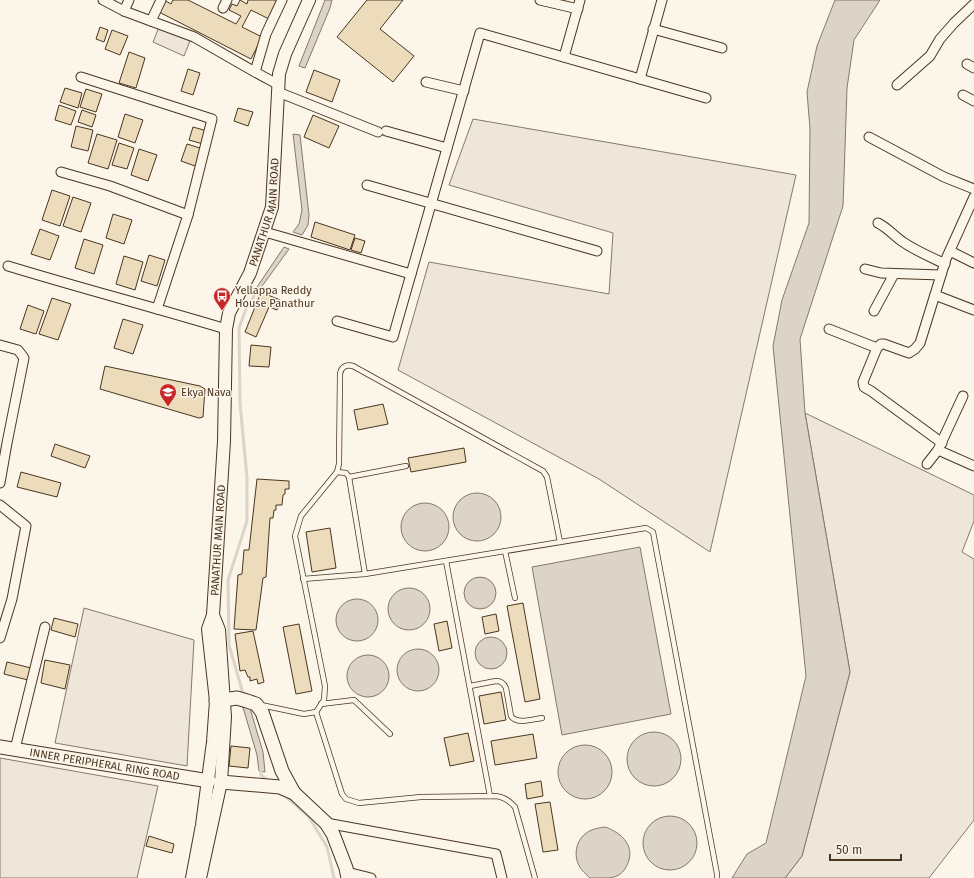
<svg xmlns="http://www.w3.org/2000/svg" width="974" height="878" viewBox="0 0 974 878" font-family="'Fira Sans',sans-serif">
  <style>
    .green { fill: #ede6d9; stroke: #887966 }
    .water { fill: #dcd4c6; stroke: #887966 }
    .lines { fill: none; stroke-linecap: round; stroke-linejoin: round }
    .stream { stroke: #dcd4c6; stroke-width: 3 }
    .building { fill: #ecdcbc; stroke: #4a3520 }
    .lane-casing { stroke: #4a3520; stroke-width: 6 }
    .street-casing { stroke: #4a3520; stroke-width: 11 }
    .secondary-casing { stroke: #4a3520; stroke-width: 14 }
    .primary-casing { stroke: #4a3520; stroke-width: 15 }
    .lane { stroke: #fbf6e9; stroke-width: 4.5 }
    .street { stroke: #fbf6e9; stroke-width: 9 }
    .secondary { stroke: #fbf6e9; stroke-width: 12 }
    .primary { stroke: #fbf6e9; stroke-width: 13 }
    .labels { text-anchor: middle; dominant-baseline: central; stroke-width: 3; stroke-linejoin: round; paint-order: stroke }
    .street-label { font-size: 11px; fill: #4a3520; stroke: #fbf6e9 }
    .poi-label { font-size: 11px; fill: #4a3520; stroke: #fbf6e9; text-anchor: start }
  </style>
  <rect width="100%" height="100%" fill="#fbf6e9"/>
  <g class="green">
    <polygon points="159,27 190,41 184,56 153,42"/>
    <polygon points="473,119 796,175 710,552 599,479 398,370 429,262 609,294 613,233 449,185"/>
    <polygon points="805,413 974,495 974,521 962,552 974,559 974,820 929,878 785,878 802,856 850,672"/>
    <polygon points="84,608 194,640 187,766 55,743"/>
    <polygon points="0,758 158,786 137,878 0,878"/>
  </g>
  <g class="water">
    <polygon points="325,0 332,0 330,8 305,68 299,66"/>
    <polygon points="835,0 880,0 854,40 847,88 843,206 800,339 805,413 850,672 802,856 785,878 732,878 747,854 766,843 806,676 773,346 782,300 809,223 810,129 807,92 817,46"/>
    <polygon points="293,134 300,135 309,215 308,225 302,235 293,232 299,224 302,210"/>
    <polygon points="284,247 289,249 260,289 257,287"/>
    <circle cx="477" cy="517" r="24"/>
    <circle cx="425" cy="527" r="24"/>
    <polygon points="640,547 671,714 562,735 532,567"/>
    <circle cx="480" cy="593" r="16"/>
    <circle cx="409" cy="609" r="21"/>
    <circle cx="357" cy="620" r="21"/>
    <circle cx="491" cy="653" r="16"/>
    <circle cx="418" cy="670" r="21"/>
    <circle cx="368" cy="676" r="21"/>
    <polygon points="242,704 249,705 263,752 265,772 259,771 257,755"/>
    <circle cx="654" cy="759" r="27"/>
    <circle cx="585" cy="772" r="27"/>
    <circle cx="670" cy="843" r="27"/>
    <path d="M605,827C623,833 637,848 626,867C622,875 615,878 606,878C601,878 595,878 590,878C589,878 587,875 586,874C573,864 573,844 585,834C591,829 598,828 605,827Z"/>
  </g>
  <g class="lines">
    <g class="stream">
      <polyline points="244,697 229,645 228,580 247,521 247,478 240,403 239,328 246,309 261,285"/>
      <polyline points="261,768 261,775 268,781"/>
      <polyline points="283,794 309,817 327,847 334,878"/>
    </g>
  </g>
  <g class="building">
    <polygon points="164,0 171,4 173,0 188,0 236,24 241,16 229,10 232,4 237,6 240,0 247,4 248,0 280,0 271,20 251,10 242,27 262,37 251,59 157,11"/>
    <polygon points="367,0 403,0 380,29 414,56 393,82 337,37"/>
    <polygon points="100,27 108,30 104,42 96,39"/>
    <polygon points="112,30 128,36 120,55 105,49"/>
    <polygon points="129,52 145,58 136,88 119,83"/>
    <polygon points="188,69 200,73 193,95 181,91"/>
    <polygon points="314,70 340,80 332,102 306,92"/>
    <polygon points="65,88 82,93 78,108 60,102"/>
    <polygon points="86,89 102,94 96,112 80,107"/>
    <polygon points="59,105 76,111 71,125 55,120"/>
    <polygon points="238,108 253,112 248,126 234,121"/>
    <polygon points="82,110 96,115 92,127 78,122"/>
    <polygon points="125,114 143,120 135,143 118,137"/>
    <polygon points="313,115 339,126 329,148 304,137"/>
    <polygon points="76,126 93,130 88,151 71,147"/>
    <polygon points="193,127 207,131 203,144 189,140"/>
    <polygon points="97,134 117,140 108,169 88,163"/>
    <polygon points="119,143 134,148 127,169 112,165"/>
    <polygon points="187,144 203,149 198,167 181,161"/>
    <polygon points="139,149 157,155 148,181 131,175"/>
    <polygon points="52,190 70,196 60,226 42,220"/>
    <polygon points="73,197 91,203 81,232 63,226"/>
    <polygon points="113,214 132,220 124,244 106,238"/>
    <polygon points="315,222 355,235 350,250 311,237"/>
    <polygon points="40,229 59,236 50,260 31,254"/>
    <polygon points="355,238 365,241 361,253 351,250"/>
    <polygon points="84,239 103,245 94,274 75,268"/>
    <polygon points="149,255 165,260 157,286 141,281"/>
    <polygon points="124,256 143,262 135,290 116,284"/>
    <polygon points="261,292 280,300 277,310 269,307 256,337 245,332"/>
    <polygon points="52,298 71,304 58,340 39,334"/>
    <polygon points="28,305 44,311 36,334 20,329"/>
    <polygon points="123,319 143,325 133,354 114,348"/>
    <polygon points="251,345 271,347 269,367 249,366"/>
    <polygon points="105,366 200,386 205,389 203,417 199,418 100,389"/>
    <polygon points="383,404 388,424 358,430 354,410"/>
    <polygon points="55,444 90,456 85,468 51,456"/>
    <polygon points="464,448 466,462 411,472 408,458"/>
    <polygon points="21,472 61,483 57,497 17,487"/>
    <polygon points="257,479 289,481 289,489 285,489 285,494 283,495 282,505 276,505 276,510 274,510 273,518 270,518 266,577 263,578 256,630 234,629 238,575 242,574 244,550 249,550"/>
    <polygon points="330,528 336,568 312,572 306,532"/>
    <polygon points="523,603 540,699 525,702 507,606"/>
    <polygon points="496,614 499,631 485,634 482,617"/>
    <polygon points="54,618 78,624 75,637 51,630"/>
    <polygon points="447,621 452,648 439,651 434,624"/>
    <polygon points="299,624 312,691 296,694 283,627"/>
    <polygon points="253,631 264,682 258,684 257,679 250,681 250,677 248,677 245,670 240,671 235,634"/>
    <polygon points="45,660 70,665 65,689 41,683"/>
    <polygon points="7,662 31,668 28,680 4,674"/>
    <polygon points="501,692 506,720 484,724 479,696"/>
    <polygon points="468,733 474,761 450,766 444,738"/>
    <polygon points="533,734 537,758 495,765 491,741"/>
    <polygon points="231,746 250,748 248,768 229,766"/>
    <polygon points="541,781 543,796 527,799 525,784"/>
    <polygon points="550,802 558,850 543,852 535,804"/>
    <polygon points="149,836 174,844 172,853 146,846"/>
  </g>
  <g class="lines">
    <g class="lane-casing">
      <g id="lane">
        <polyline points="337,472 346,473 349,477 365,574"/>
        <polyline points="349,477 406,466"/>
        <polyline points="505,551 515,598"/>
        <polyline points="446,561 490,796"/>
        <polyline points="303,579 365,574 646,528 653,532 717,874 717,878"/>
        <path d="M470,686L496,681C501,681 504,683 506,688L511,716C517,725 533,719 542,718"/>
        <polyline points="321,704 354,700 390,734"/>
        <path d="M261,705L304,714L316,712L324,700L325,686L295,536L301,516L337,472L339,464L340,374C341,367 346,364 353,366L543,471L547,477L560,542"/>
        <path d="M316,712L342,794L346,799L359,803L421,797L496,796C504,797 509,800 515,807L535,878"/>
      </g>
    </g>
    <g class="street-casing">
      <g id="street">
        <polyline points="103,0 124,11 194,37 255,72 266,34 282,0"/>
        <polyline points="540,0 578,9"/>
        <polyline points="223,8 227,0"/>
        <polyline points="124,11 129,0"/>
        <polyline points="151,21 161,0"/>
        <polyline points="653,29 722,48"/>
        <polyline points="564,57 580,0"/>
        <polyline points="967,64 974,68"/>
        <polyline points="255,72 279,85"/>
        <polyline points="81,77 212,119 188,215 157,309"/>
        <polyline points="640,79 662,0"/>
        <polyline points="426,82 464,91"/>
        <polyline points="897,85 930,56 940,39 954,23 974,4"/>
        <polyline points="278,92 378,132"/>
        <polyline points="963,95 974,101"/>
        <polyline points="386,131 447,148"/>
        <polyline points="869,137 944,177 974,189"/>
        <polyline points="61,172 110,186 188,215"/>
        <polyline points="367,185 597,251"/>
        <path d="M878,223C888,228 894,236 903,242C916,251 931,257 945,264"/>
        <polyline points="265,232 411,274"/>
        <polyline points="950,251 974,263"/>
        <path d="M8,266C80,288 153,307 226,329"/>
        <polyline points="865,269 881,273 941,275"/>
        <polyline points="935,295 974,310"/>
        <polyline points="874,311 894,274"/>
        <polyline points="337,321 393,337 480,33 706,98"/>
        <polyline points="829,329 877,348"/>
        <polyline points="0,345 18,350 24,358 7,443 0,483"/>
        <polyline points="942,443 871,391 864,387 863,382 877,348 881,344 884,344 909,353 915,349 920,343 946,259 974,197"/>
        <polyline points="938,450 974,466"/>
        <polyline points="927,464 938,450 963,396"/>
        <polyline points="0,505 26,526 12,599 0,638"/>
        <polyline points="15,749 45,627"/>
        <polyline points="326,823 496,854 502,878"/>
        <polyline points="347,872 371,878"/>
      </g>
    </g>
    <g class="secondary-casing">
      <g id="secondary">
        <path id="s1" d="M192,878L202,825L213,742L216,701L208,629L213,615L224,441L226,329L229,313L250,273L272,207L279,74L285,54L309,0"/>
        <polyline points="200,878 221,782 225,717 219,630 213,615"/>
      </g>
    </g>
    <g class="primary-casing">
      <g id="primary">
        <polyline points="216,701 237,698 247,701 256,704 262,712 282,771 294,793"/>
        <path id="s2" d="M0,747L209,781"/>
        <polyline points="221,782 280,787 294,793 326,823 333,834 346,868 348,878"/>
      </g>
    </g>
    <use href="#lane" class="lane"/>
    <use href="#street" class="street"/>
    <use href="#secondary" class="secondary"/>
    <use href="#primary" class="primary"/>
  </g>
  <defs>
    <g id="bus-pin" transform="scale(0.9)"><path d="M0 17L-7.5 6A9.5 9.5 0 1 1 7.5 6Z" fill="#c62828" stroke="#fbf6e9"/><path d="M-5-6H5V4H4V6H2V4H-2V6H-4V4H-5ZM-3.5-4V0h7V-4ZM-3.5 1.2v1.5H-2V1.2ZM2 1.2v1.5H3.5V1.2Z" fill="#fff"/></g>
    <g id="school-pin" transform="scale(0.9)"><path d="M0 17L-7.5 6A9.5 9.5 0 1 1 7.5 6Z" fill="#c62828" stroke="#fbf6e9"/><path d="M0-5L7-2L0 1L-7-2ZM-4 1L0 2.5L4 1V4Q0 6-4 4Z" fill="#fff"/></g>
  </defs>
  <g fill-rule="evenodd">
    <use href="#bus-pin" x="222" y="296"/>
    <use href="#school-pin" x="168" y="392"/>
  </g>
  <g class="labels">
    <g class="street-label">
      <text stroke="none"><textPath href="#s1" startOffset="677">PANATHUR MAIN ROAD</textPath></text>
      <text stroke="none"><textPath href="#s1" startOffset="341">PANATHUR MAIN ROAD</textPath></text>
      <text stroke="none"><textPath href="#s2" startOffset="106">INNER PERIPHERAL RING ROAD</textPath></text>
    </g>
    <g class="poi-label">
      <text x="235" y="290">Yellappa Reddy<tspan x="235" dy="13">House Panathur</tspan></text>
      <text x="181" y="392">Ekya Nava</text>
    </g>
  </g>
  <path d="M830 854v6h71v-6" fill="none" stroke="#4a3520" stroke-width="2"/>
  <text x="836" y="854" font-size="12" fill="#4a3520" stroke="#fbf6e9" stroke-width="3" paint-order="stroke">50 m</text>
</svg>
